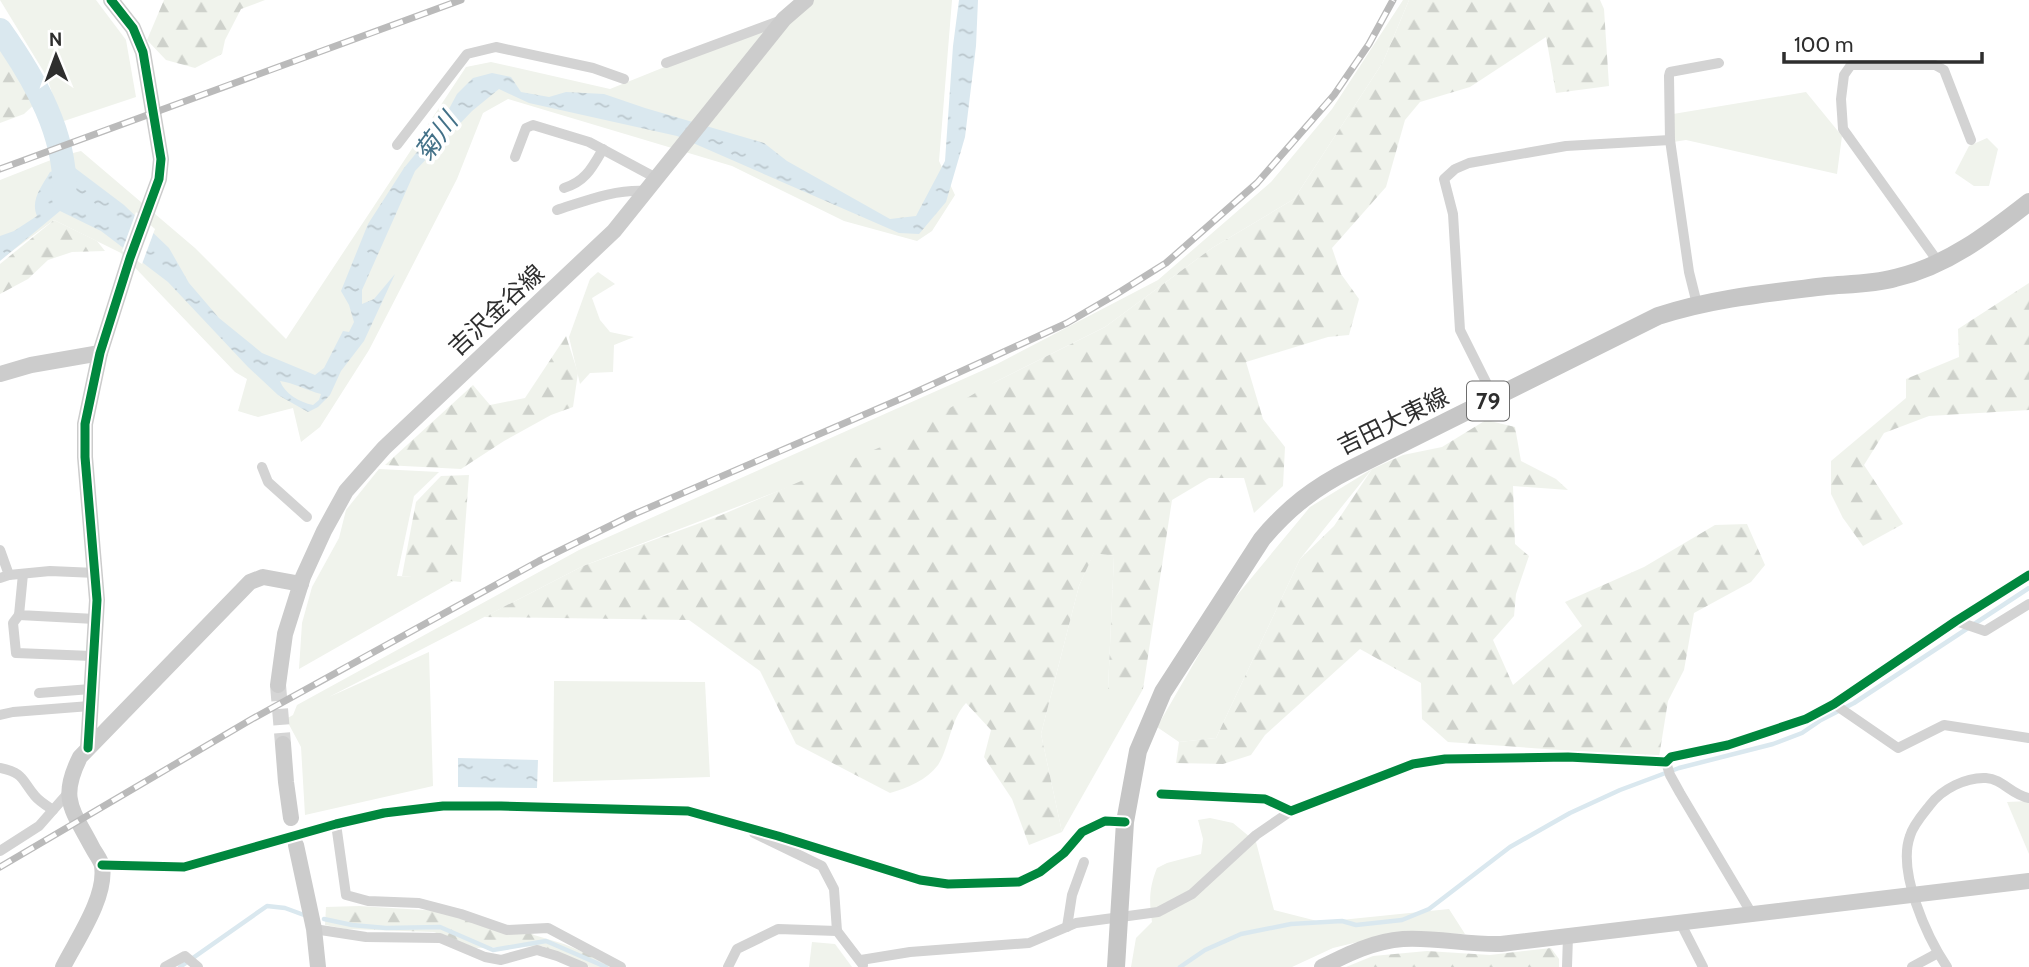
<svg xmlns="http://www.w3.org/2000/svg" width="2029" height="967" viewBox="0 0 2029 967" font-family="Cabin,'Noto Sans JP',sans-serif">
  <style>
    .green { fill: #f0f3ec }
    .forest { fill: url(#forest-firs) }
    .water { fill: url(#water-ripples); fill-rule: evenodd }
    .pier { fill: #fff }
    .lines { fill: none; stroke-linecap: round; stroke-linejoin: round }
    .stream { stroke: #dae8ef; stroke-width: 4.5 }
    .river { stroke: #dae8ef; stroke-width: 24 }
    .secondary-tunnel { stroke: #d5d5d5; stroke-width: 16; stroke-dasharray: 16 8; stroke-linecap: butt }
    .street { stroke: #d3d3d3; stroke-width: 10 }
    .secondary { stroke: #ccc; stroke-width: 16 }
    .primary { stroke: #c6c6c6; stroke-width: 18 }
    .rail-casing { stroke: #bababa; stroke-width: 7 }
    .rail { stroke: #fff; stroke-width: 4.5; stroke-dasharray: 13; stroke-linecap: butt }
    .cycleway-casing { stroke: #fff; stroke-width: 13 }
    .cycleway { stroke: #00873e; stroke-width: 9 }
    .labels { text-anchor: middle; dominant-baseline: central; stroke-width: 7; stroke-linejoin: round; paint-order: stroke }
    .shield { fill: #fff; stroke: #6d6d6d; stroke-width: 2 }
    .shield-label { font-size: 23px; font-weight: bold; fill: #2e2e2e }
    .street-label { font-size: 24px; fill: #2e2e2e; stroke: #fff }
    .water-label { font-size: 26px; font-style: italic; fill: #437188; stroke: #fff }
  </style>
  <defs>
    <pattern id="forest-firs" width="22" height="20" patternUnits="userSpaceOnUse" patternTransform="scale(1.75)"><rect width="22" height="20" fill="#f0f3ec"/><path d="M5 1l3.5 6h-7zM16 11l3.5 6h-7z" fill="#ced1cb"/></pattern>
    <pattern id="water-ripples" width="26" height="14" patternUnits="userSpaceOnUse" patternTransform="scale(1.75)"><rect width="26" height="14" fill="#dae8ef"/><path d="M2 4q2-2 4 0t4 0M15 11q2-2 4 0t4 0" fill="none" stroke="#bbc7cd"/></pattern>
  </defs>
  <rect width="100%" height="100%" fill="#fff"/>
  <g class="green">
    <polygon points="0,0 96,0 126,40 136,97 61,122 47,77"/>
    <polygon points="802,0 952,0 939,161 955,195 932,231 917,241 844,221 732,166 508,99 483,113 457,179 369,350 320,427 301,442 293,408 258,417 238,411 247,379 235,372 121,253 54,220 0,260 0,180 61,156 81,151 195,248 286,339 466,67 491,62 610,89 784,19"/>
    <polygon points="1403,0 1409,0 1383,62 1294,199 1212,248 1105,327 995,382 896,446 583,566 329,697 429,652 433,786 305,815 301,747 286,719 293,715 297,705 579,550 997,364 1158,280 1271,182 1332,109"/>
    <polygon points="1806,92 1842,136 1837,174 1686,140 1673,142 1673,114"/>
    <polygon points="1987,138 1998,149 1989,186 1974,186 1955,173 1969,146"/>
    <polygon points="598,272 615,284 592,298 600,320 610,332 634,337 614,345 613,372 590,373 580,384 569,337 590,279"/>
    <polygon points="379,469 439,472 414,496 397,576 457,579 299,669 302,623 312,587 339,538 346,510"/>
    <polygon points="1372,469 1300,559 1216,738 1179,742 1157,727 1224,611 1310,507"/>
    <polygon points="1094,552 1114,556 1108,689 1143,689 1062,832 1041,734 1079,586"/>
    <polygon points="554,681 705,682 710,777 553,782"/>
    <polygon points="2029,801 2029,854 2007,802"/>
    <path d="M1210,818L1233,823L1256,842L1274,910L1321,922L1449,909L1465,934L1399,932L1333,948L1292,967H1131L1136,938L1152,922C1149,901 1149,888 1157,868L1167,863L1201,854L1203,839L1198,820Z"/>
    <polygon points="812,942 835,944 852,967 809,967"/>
  </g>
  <g class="forest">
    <polygon points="164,0 265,0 241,9 225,40 222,54 195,68 166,60 147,40"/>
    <path d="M1409,0H1600L1604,9L1609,86L1556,93L1546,37L1470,87L1420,102L1405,120L1386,187L1332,248L1341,274L1359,299L1349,335L1328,337L1246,362L1263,419L1285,447L1283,486L1254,513L1244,478H1209L1172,500L1143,689H1108L1114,556L1094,553L1079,586L1041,734L1062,832L1029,845L1012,799L984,757L991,730L966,703C950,720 950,746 938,765C927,780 907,788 890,793L796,744L760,671L689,620L484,617L583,566L719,516L890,443L989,385L1105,327L1212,248L1294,199L1383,62Z"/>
    <polygon points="0,39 20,59 37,102 24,114 0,123"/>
    <polygon points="54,220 97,241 105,251 72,252 48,260 28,279 0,294 0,264"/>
    <polygon points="2029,283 2029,410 1929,416 1884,433 1864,465 1903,524 1863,546 1843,518 1831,494 1831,461 1906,398 1906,379 1959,357 1958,329"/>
    <polygon points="566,336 578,373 573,407 551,415 504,441 461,469 385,465 473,385 490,405 525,398"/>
    <polygon points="1486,420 1515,427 1521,461 1556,479 1568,490 1513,486 1515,544 1529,556 1516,594 1514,616 1493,640 1513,685 1582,626 1565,602 1644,567 1715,525 1747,524 1765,565 1751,582 1694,613 1684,670 1668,701 1659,757 1448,742 1422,719 1421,683 1360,649 1265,735 1251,755 1223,764 1176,763 1179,742 1216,738 1300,559 1334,526 1372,469 1403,455 1442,447"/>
    <polygon points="469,475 461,582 402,576 416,502 441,476"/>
    <polygon points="359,906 456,912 506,925 522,927 534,935 564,944 620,967 589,967 542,946 474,948 434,932 346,929 325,925 326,907"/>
    <polygon points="1551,948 1559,959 1559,967 1346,967 1373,956 1427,951 1490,955"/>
  </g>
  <g class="water">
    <path d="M959,0H978L976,46L965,137L946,202L919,234L899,233L677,136L529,103L499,89L472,111L415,171L362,290V304L374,299L395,274L364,341L341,371L330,395L318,407L308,412L278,395L248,367L168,282L101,231L60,211L0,261V236L14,231L37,216C30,200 42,186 50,172L71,165L124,205L169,248L189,283L219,318L262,353L315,375L324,368L343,331L349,332L354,322L349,305L341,291L368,224L404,168L443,120L457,94L473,78L492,73L511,77L521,92L549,97L566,92L604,94L645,108L764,143L787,161L890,219L916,216L945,161L953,46ZM280,381C294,383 306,390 321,394L319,400L313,405C299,402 285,394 280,381Z"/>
    <polygon points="458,758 538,760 537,788 458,787"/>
  </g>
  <polygon class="pier" points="136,212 155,229 142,264 122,251"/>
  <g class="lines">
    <g class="stream">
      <polyline points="324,919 352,925 386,928 440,927 493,950 546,941 606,967"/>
      <polyline points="180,967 267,906 285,908 304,915"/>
      <polyline points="1180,967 1205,950 1241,934 1291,924 1342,921 1356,925 1402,920 1429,909 1510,847 1570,813 1620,790 1679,768 1773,744 1802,733 1821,720 1854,703 2029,588"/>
    </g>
    <path class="river" d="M0,30C34,78 69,137 64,199"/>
    <polyline class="secondary-tunnel" points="278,685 283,744"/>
    <g class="street">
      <polyline points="666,63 782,20"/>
      <polyline points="397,145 467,54 496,47 593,68 624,79"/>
      <polyline points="515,157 526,128 533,125 589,142 658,179"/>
      <path d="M564,188C585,182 592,168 603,149"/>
      <path d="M557,210C588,200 615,189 647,191"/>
      <polyline points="1939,263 1843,129 1841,99 1844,75 1851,65 1935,65 1944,70 1971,140"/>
      <polyline points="1697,304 1689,272 1670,140 1669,76 1670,72 1719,63"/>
      <polyline points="1494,398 1460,330 1453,214 1444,179 1455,169 1469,163 1566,146 1670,140"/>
      <polyline points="262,467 268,482 307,517"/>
      <polyline points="0,550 9,575 0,578"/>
      <polyline points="23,574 19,615 95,619"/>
      <polyline points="9,575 50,571 96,573"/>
      <polyline points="19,615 13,623 16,653 92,656"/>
      <polyline points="1956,621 1985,631 2029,604"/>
      <polyline points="39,693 91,689"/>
      <polyline points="1834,704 1898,748 1944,725 2029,738"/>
      <polyline points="0,715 13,712 90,706"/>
      <polyline points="1666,762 1670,775 1680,793 1752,914"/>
      <path d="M0,768C24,773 21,779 35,796C39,801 47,806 53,810"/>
      <polyline points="1161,794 1265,799 1291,811 1413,764 1445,759 1568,757 1666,762 1671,757 1728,745 1806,719 1834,704 1956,621 2029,575"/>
      <polyline points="336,824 346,895 368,901 419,903 461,914 507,930 548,928 621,967"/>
      <polyline points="754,833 822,866 834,889 837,931 863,965"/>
      <polyline points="0,851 39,826 68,793"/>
      <polyline points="102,865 184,867 336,824 384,813 443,806 501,806 688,811 778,836 920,880 948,884 1019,882 1040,872 1064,853 1082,832 1105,821 1125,822"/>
      <polyline points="1680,922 1703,967"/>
      <polyline points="1067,927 1072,895 1084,862"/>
      <polyline points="314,929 366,937 440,938 485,957 501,960 537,950 557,956 583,967"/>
      <polyline points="861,960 910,952 1029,943 1076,923 1158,912 1192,894 1256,835 1291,811"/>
      <polyline points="165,967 185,956 198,967"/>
      <polyline points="728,967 737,949 778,929 837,931"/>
      <polyline points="1567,967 1568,936"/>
      <polyline points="1912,967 1938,953"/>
      <path d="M1947,967C1927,937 1897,872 1910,836C1913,825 1923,814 1930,805C1942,789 1966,777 1986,778C2003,779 2011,795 2029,798"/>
    </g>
    <g class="secondary">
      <polyline points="0,374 31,365 100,353"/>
      <polyline points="278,685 285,634 303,577 324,531 346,491 384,448 614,231 784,19 806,0"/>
      <polyline points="283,744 286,782 291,818"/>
      <polyline points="88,748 97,600 85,457 85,424 100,353 130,258 159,179 161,159 143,52 133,28 111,0"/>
      <polyline points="296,845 314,929 318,967"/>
      <path d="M63,967C76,941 107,897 102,866C101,860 95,853 92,847C72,809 59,799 80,757L250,582L263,577L301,584"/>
      <path d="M1322,967C1348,954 1374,941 1403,939C1436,937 1468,945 1501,944L2029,881"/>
    </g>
    <path class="primary" d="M1116,967L1125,822L1138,751L1163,692L1262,539C1288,508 1315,487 1351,469L1658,316C1713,298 1769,293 1826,286C1849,284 1873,284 1895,278C1947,266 1988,234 2029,202"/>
    <g class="rail-casing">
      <g id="rail">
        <polyline points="0,169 461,0"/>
        <polyline points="0,867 252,719 539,561 632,515 905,397 1067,323 1115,295 1166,263 1257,183 1334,95 1369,44 1393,0"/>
      </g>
    </g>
    <use href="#rail" class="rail"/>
    <g class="cycleway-casing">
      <g id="cycleway">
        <polyline points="88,748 97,600 85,457 85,424 100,353 130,258 159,179 161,159 143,52 133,28 111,0"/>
        <polyline points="1161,794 1265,799 1291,811 1413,764 1445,759 1568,757 1666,762 1671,757 1728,745 1806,719 1834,704 1956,621 2029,575"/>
        <polyline points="102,865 184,867 336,824 384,813 443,806 501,806 688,811 778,836 920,880 948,884 1019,882 1040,872 1064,853 1082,832 1105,821 1125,822"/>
      </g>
    </g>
    <use href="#cycleway" class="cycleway"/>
  </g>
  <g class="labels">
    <rect class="shield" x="1467" y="381.5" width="42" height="39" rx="5"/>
    <g class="shield-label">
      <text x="1488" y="401">79</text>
    </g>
    <g class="street-label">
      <text transform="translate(496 310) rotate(-43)">吉沢金谷線</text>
      <text transform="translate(1393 421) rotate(-26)">吉田大東線</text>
    </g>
    <g class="water-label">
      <text transform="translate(436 137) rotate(-54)">菊川</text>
    </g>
  </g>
  <g transform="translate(56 56) rotate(359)" stroke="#ffffff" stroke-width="5" paint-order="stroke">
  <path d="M0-5L12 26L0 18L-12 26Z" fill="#2e2e2e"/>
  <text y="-10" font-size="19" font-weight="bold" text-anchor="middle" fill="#2e2e2e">N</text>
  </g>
  <path d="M1784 52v10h198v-10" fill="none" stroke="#2e2e2e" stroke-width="3.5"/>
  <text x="1794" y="52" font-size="21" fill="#2e2e2e" stroke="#ffffff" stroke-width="5" paint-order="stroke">100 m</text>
</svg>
